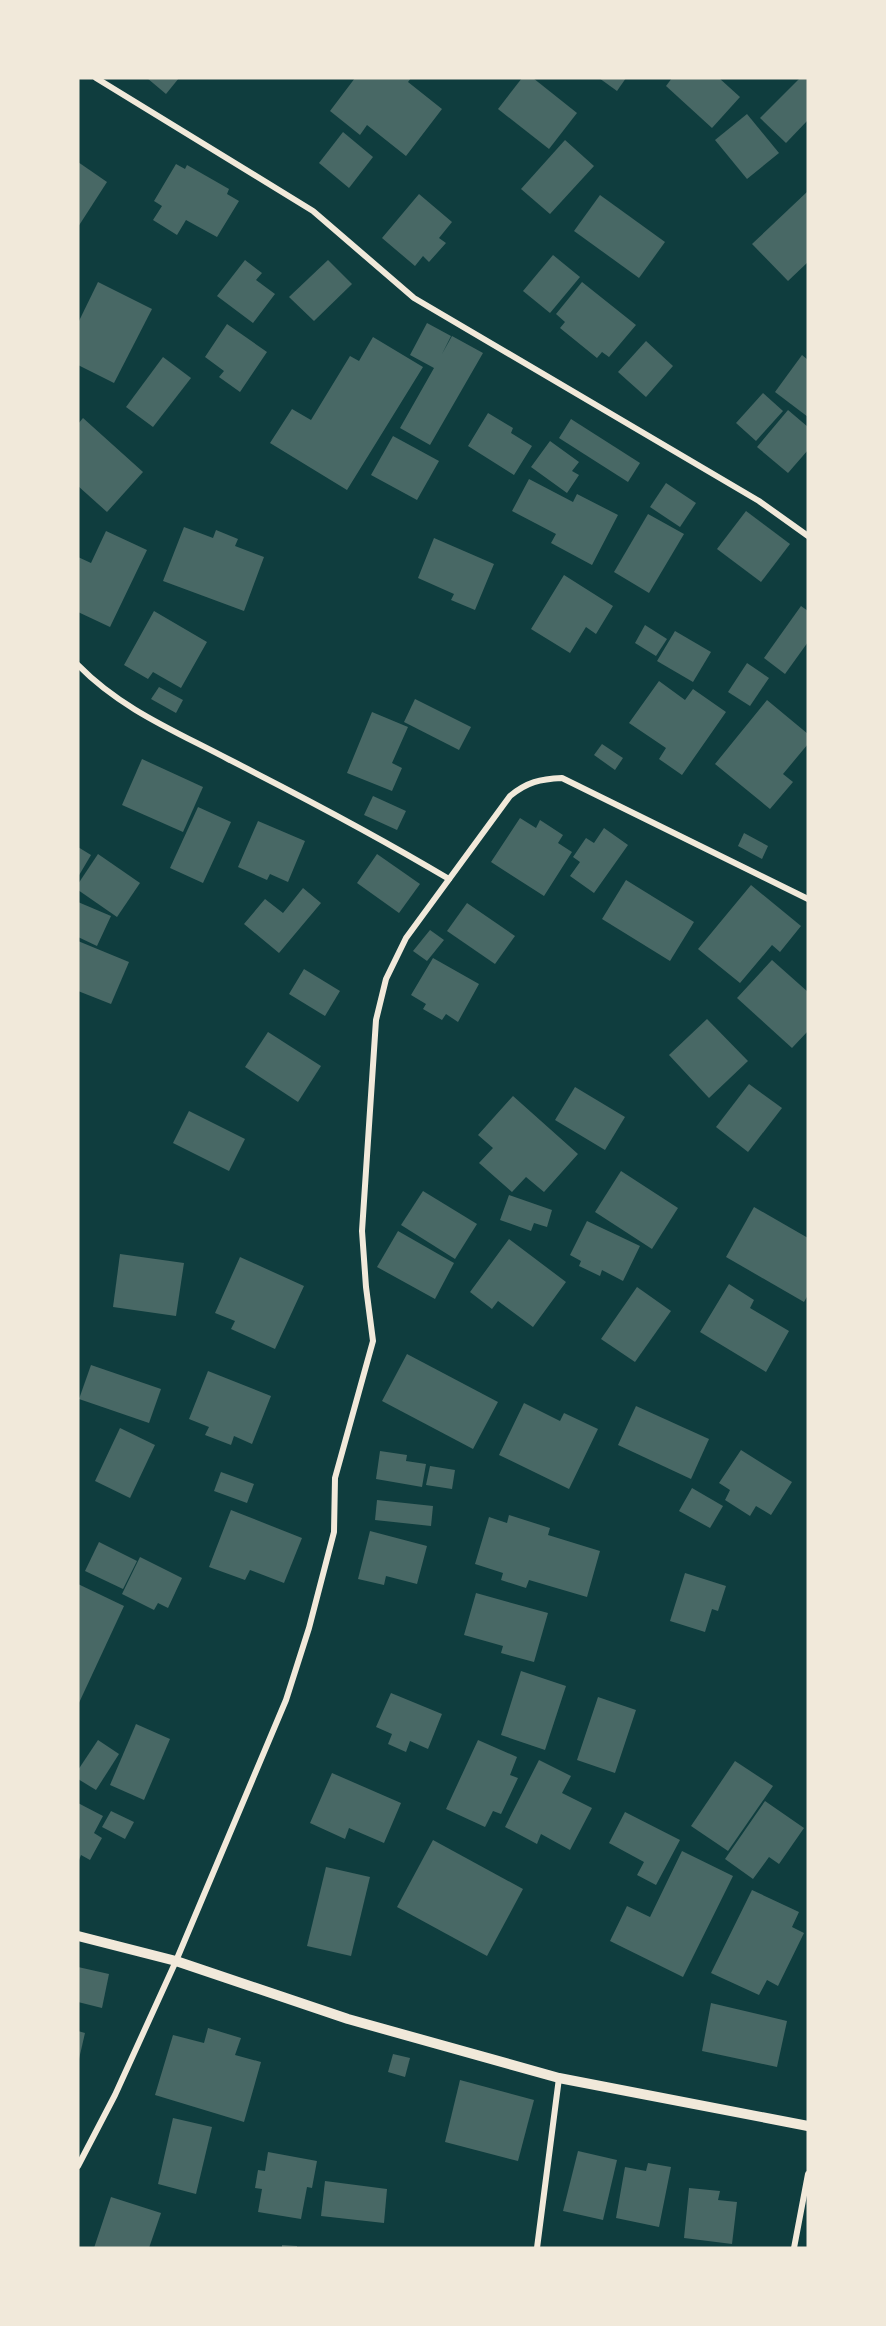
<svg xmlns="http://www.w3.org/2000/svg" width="886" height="2326" viewBox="0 0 886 2326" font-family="'PT Sans',sans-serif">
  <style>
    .building { fill: #486865 }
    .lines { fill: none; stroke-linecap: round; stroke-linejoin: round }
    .minor { stroke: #f1e9da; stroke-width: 6 }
    .tertiary { stroke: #f1e9da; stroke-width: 10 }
  </style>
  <rect width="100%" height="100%" fill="#0f3d3e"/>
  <g class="building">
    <polygon points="147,78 179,78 166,94"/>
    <polygon points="355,78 411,78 408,82 442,109 406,156 367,125 360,135 330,111"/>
    <polygon points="522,78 533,78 577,113 549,149 498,109"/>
    <polygon points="599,78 626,78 617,91"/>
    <polygon points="672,78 719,78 740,97 712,128 666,86"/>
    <polygon points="800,78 808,78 808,120 786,143 760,118"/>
    <polygon points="747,114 779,153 747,179 715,140"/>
    <polygon points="343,132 373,157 349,188 319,163"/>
    <polygon points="565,140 594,166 550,214 521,189"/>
    <polygon points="78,162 107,182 78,227"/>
    <polygon points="176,164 185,169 187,165 229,189 227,194 239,201 217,237 186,220 177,235 153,220 162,206 154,201"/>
    <polygon points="808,191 808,262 788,281 752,244"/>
    <polygon points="419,194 452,222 439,238 446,243 429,262 423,256 415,266 382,238"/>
    <polygon points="600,195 665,242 639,278 574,231"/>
    <polygon points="553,255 580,277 550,313 523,291"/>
    <polygon points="245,260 262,273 256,280 275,294 253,323 217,296"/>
    <polygon points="328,260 352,284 314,321 289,297"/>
    <polygon points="98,282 152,309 114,383 78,365 78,323"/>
    <polygon points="582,282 636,325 609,357 602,352 597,358 560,328 565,322 556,314"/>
    <polygon points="427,323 451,336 442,354 452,336 483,353 430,445 400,428 434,368 410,355"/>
    <polygon points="227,324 267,352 240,392 219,377 224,371 205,357"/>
    <polygon points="373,337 423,367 347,490 270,443 292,409 311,420 350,356 359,361"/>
    <polygon points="646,341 673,366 646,397 618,372"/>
    <polygon points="802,355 808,360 808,417 775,392"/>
    <polygon points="163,357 191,378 153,427 126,407"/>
    <polygon points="763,393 783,411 756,441 736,423"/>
    <polygon points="788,410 808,427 808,450 788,473 757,447"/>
    <polygon points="488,413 513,428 511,433 532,446 514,475 468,446"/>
    <polygon points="83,418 143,472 107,512 78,486 78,424"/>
    <polygon points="571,419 640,463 628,482 559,438"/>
    <polygon points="393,436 439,461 417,500 371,475"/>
    <polygon points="550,441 579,462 572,471 579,475 567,493 531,467"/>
    <polygon points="529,479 573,502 577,494 618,515 592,565 551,543 556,534 512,511"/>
    <polygon points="666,483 696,503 680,527 650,507"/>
    <polygon points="746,511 790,544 761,582 717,549"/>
    <polygon points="648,514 684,534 649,593 614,572"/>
    <polygon points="184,527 213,538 216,530 238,539 235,546 264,557 244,611 163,581"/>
    <polygon points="106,531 147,550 110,627 78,612 78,557 91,563"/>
    <polygon points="434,538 494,564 475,610 451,600 454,594 418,578"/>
    <polygon points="564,575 613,606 596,634 586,627 570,653 531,629"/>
    <polygon points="801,606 808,611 808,642 785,674 764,658"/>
    <polygon points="154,611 207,642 181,688 153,672 148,679 124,665"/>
    <polygon points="645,625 667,639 656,656 635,643"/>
    <polygon points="675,631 711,652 693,682 657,661"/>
    <polygon points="747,663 769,678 750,706 728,692"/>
    <polygon points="659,681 685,700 693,689 726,712 682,775 659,759 666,748 629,723"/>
    <polygon points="159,687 183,700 176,713 151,699"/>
    <polygon points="415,699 471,727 459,750 404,722"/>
    <polygon points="767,700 808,734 808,744 783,774 793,782 770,809 715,764"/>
    <polygon points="372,712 408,727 392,763 402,768 392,791 347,773"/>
    <polygon points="602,744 623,758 615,770 594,755"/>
    <polygon points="142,759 203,787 183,832 122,805"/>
    <polygon points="373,796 406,811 397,830 364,815"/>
    <polygon points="198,807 231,822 203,883 170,868"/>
    <polygon points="520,818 536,828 540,820 563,835 558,843 572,852 544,896 491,862"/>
    <polygon points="258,821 305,841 288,882 270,874 267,880 238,867"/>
    <polygon points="604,828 628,845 594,893 570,876 580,862 573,857 586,838 594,843"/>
    <polygon points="744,833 768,846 762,859 738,846"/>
    <polygon points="78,847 91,855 78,877"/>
    <polygon points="98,854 140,883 117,917 78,890 78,884"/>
    <polygon points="377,854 420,884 399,913 357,883"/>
    <polygon points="626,880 694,922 670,961 602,919"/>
    <polygon points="751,885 801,926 780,952 772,945 740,983 698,949"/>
    <polygon points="303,888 321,903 279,953 244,924 265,899 283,913"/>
    <polygon points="78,902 111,916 97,946 78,937"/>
    <polygon points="467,903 515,936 495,964 447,931"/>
    <polygon points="430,930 444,940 427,961 413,951"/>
    <polygon points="78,941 129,962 111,1004 78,991"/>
    <polygon points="433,958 479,984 458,1022 446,1014 442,1020 423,1009 426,1004 411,995"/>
    <polygon points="772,960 808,992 808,1031 792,1048 737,998"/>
    <polygon points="304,969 340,991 325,1016 289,994"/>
    <polygon points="707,1019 748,1061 709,1098 669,1055"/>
    <polygon points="268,1032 321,1066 298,1102 245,1067"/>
    <polygon points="749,1084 782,1108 748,1152 716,1127"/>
    <polygon points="575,1087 625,1117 605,1150 555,1120"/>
    <polygon points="513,1096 578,1154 544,1192 526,1177 512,1192 479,1163 493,1148 478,1135"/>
    <polygon points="189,1111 245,1139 229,1171 173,1143"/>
    <polygon points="621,1171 678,1208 652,1249 595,1212"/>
    <polygon points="423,1191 477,1224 455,1259 401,1225"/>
    <polygon points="509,1195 552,1210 547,1227 534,1223 531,1231 500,1220"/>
    <polygon points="754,1207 808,1238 808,1295 804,1302 726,1257"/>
    <polygon points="587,1221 640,1246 623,1281 602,1270 600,1276 579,1266 581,1261 570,1255"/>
    <polygon points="398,1231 454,1263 435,1299 377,1267"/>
    <polygon points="509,1239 566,1282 533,1327 498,1301 492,1309 470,1292"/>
    <polygon points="120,1254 184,1263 176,1316 113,1307"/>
    <polygon points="240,1257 304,1286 275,1349 231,1329 235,1321 215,1313"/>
    <polygon points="729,1284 754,1300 750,1308 789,1331 766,1372 700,1332"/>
    <polygon points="637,1287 671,1311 635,1362 601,1339"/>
    <polygon points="407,1354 498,1402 473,1449 382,1401"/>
    <polygon points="91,1365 161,1389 149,1423 79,1399"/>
    <polygon points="208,1371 271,1396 252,1444 234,1436 231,1445 205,1435 209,1427 189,1419"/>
    <polygon points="524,1403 560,1421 564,1413 598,1429 569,1489 499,1455"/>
    <polygon points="636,1406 709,1439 691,1479 618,1445"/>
    <polygon points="120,1428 155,1445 130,1498 95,1481"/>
    <polygon points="741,1450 792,1482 771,1515 756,1506 750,1516 725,1500 730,1490 719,1483"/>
    <polygon points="380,1451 407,1455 406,1461 426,1464 422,1487 376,1479"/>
    <polygon points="430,1466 455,1470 452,1489 426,1485"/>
    <polygon points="221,1472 254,1484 247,1503 214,1491"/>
    <polygon points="692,1488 723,1506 710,1528 679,1511"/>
    <polygon points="377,1500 433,1506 431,1526 375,1520"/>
    <polygon points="231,1510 302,1538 284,1583 250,1570 245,1580 209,1567"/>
    <polygon points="509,1515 550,1528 548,1535 600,1551 587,1597 529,1580 526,1588 501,1580 503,1573 475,1564 489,1517 507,1523"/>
    <polygon points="370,1531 427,1546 417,1584 386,1576 384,1585 358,1579"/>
    <polygon points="99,1542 137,1561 123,1589 85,1571"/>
    <polygon points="140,1557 182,1578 168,1608 158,1603 154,1610 122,1594"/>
    <polygon points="685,1573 726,1586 718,1611 712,1609 705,1632 670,1621"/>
    <polygon points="78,1584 124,1606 78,1705"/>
    <polygon points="476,1593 548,1613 534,1662 501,1653 503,1646 464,1635"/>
    <polygon points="521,1671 566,1686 545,1750 501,1735"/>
    <polygon points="391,1693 442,1714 428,1749 410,1741 406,1752 388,1744 392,1734 376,1727"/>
    <polygon points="598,1697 636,1710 615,1773 577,1760"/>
    <polygon points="136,1724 170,1739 144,1800 110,1785"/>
    <polygon points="98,1740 119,1754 96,1790 78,1779 78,1770"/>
    <polygon points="478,1740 517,1757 510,1775 518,1778 501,1814 493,1811 485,1827 446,1809"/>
    <polygon points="539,1760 571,1776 562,1793 592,1808 570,1850 541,1834 537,1844 505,1827"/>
    <polygon points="735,1761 773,1786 728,1851 691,1826"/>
    <polygon points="332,1773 401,1803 384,1843 349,1828 345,1839 310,1823"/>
    <polygon points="765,1801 804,1828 779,1864 769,1857 753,1879 725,1859"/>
    <polygon points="78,1803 103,1816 94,1833 102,1838 90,1860 81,1855 78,1863"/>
    <polygon points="111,1811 134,1822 125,1839 102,1827"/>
    <polygon points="625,1812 680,1840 656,1885 637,1875 644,1862 609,1843"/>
    <polygon points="433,1840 523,1889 487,1956 397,1907"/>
    <polygon points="682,1851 733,1876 683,1977 610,1941 627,1906 650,1917"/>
    <polygon points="326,1867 370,1877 351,1956 307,1946"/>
    <polygon points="752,1890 799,1912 792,1927 804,1933 778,1986 767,1980 759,1995 711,1973"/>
    <polygon points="78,1967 109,1974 102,2008 78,2002"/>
    <polygon points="711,2003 787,2021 777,2067 702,2051"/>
    <polygon points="208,2028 241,2038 235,2055 261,2062 244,2122 155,2095 173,2035 204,2043"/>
    <polygon points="78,2031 85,2033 79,2059 78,2059"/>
    <polygon points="393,2054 410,2058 405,2077 388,2072"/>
    <polygon points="460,2080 534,2100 518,2161 445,2142"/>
    <polygon points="173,2118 212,2127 196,2194 158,2184"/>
    <polygon points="578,2151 617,2160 603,2220 563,2211"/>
    <polygon points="268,2152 317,2161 312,2188 307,2187 301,2219 258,2212 262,2189 255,2188 258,2170 265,2171"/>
    <polygon points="648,2163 671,2167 659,2227 616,2218 625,2167 646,2171"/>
    <polygon points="325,2181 387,2189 384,2223 321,2216"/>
    <polygon points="689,2188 720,2191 718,2200 737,2202 732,2244 684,2238"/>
    <polygon points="111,2197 161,2213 149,2248 94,2248"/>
    <polygon points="282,2245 297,2246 297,2248 282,2248"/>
  </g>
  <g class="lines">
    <g class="minor">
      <polyline points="96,78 313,211 414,298 759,501 808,536"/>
      <path d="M78,665C121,709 175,731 228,759C303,797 377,836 449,879"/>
      <path d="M78,2166L115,2095L176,1961L286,1700L309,1628L334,1532L335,1478L373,1341L366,1287L362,1231L376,1020L386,979L406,938L510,796C527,782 540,779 562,778L808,899"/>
      <polyline points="537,2248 559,2078"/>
      <polyline points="794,2248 808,2174"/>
    </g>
    <polyline class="tertiary" points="78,1936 176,1961 348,2019 559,2078 808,2126"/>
  </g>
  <rect width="886" height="2326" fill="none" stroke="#f1e9da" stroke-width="159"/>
</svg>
